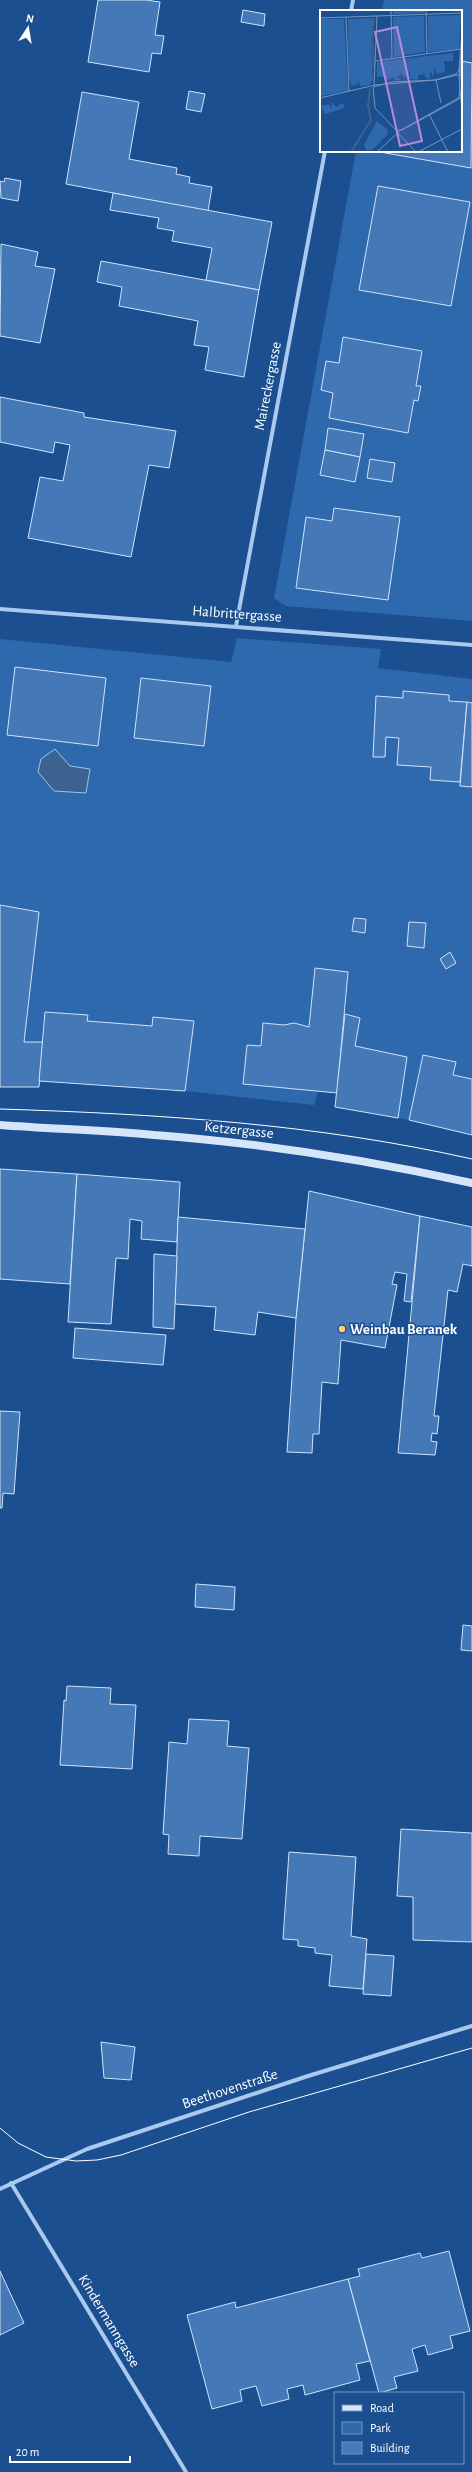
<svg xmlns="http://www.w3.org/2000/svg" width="472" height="2472" viewBox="0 0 472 2472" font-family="'Alegreya Sans',sans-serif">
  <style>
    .green { fill: #2e69ad }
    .water { fill: #3c6290; stroke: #9cc4f0 }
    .building { fill: #4478b7; stroke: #cfe3fa }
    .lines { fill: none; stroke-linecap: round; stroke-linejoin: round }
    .minor { stroke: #a9c9ee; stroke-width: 4 }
    .secondary { stroke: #d6e6fa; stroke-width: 8 }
    .tram { stroke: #fff; stroke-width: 1 }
    .poi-dot { fill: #ffd166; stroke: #1b4f8f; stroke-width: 1.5 }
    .labels { text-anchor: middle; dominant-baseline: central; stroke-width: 3; stroke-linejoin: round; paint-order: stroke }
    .street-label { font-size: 15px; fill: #fff; stroke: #1b4f8f }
    .poi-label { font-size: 15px; font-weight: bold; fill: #fff; stroke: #1b4f8f; text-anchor: start }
    .inset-river { fill: none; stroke: #3c6290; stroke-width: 2 }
    .inset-road { fill: none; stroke: #7695bc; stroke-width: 1 }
    .view { fill: #b68bdc; fill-opacity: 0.15; stroke: #b68bdc; stroke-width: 2 }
    .inset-edge { fill: none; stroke: #fff; stroke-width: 2 }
  </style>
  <rect width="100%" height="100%" fill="#1b4f8f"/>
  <g class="green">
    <polygon points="384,0 472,0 472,621 286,606 274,598 356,151 461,151 461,11 382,11"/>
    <polygon points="237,638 381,649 378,668 472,679 472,1079 453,1075 456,1062 423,1055 409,1120 398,1118 355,1046 360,1018 345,1014 348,972 315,969 309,1027 294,1023 284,1025 263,1023 261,1046 247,1045 243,1084 318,1091 314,1105 185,1091 194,1022 153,1018 152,1026 87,1021 88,1015 45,1012 43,1042 24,1042 39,912 0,905 0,639 231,662"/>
  </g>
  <polygon class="water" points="55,749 70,766 90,769 86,793 54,791 38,772 41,759"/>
  <g class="building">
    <polygon points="98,0 146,0 160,2 155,35 164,36 161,54 152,53 149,72 88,62"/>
    <polygon points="243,10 265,14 264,26 241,22"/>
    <polygon points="461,61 472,63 471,168 380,152 461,151"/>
    <polygon points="189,91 205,94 201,112 186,109"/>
    <polygon points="82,92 139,102 129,159 177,168 176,174 190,177 189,183 212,187 208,211 66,184"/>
    <polygon points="5,178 21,181 18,201 1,198 0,181 4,182"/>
    <polygon points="378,186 470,202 451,306 359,290"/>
    <polygon points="113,193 272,222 259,290 206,280 212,248 172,241 174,231 157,228 159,218 110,210"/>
    <polygon points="1,244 38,252 35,266 55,269 40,343 0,336"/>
    <polygon points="101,261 259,290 244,377 205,370 209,347 194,345 198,321 119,306 122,287 97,282"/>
    <polygon points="343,337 422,351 416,386 421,386 418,401 414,400 408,433 329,418 333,393 321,390 326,361 339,363"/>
    <polygon points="0,397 84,413 84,417 176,431 169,468 149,465 131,557 28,538 40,477 63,481 70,445 55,442 53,453 0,442"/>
    <polygon points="328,428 364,434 360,457 325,450"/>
    <polygon points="325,450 360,457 355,482 320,475"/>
    <polygon points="370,459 395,463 392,482 367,478"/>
    <polygon points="334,508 400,517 388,600 296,588 306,517 332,521"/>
    <polygon points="15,667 106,678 98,746 7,735"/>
    <polygon points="141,678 211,686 204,746 134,738"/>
    <polygon points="403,691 449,695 449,701 467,702 460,782 430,780 431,767 397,765 399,738 386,737 385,757 373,757 376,696 403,698"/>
    <polygon points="467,702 472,703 472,787 460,786"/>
    <polygon points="0,905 39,912 24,1042 43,1042 39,1087 0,1087"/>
    <polygon points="354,918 366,919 365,933 352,931"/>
    <polygon points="409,922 426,923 424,948 407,946"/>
    <polygon points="450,952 456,963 446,969 440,959"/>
    <polygon points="315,968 348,972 337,1093 243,1084 247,1045 261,1046 263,1023 284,1025 294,1023 309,1027"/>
    <polygon points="45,1012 88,1015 87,1021 152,1026 153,1017 194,1021 185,1091 39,1081"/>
    <polygon points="345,1014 360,1018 355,1046 407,1057 398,1118 335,1107"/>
    <polygon points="423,1055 456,1062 453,1075 472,1079 472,1135 409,1120"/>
    <polygon points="0,1169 77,1174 70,1284 0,1279"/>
    <polygon points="77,1174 180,1182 177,1242 141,1239 142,1221 130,1219 128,1259 116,1258 111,1324 68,1322"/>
    <polygon points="309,1191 420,1216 411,1302 404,1301 407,1274 395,1272 392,1284 397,1285 385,1348 341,1340 338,1384 322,1382 319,1434 313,1434 312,1453 287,1452 296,1318"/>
    <polygon points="420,1216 472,1227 472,1266 463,1264 457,1292 448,1290 434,1416 439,1416 437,1434 432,1433 431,1441 437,1442 435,1455 398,1453"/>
    <polygon points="178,1217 305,1229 296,1318 258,1312 255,1335 214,1330 216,1307 175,1304"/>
    <polygon points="154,1254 177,1256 174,1329 153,1327"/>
    <polygon points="75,1328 166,1335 163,1365 73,1358"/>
    <polygon points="0,1411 20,1412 14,1494 3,1493 2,1508 0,1508"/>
    <polygon points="196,1584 235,1587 234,1610 195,1607"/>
    <polygon points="463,1625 472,1626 472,1651 461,1650"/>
    <polygon points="67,1686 111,1688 110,1704 136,1705 132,1769 60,1765 64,1700 66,1701"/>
    <polygon points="189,1719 229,1721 227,1746 249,1748 242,1839 200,1836 199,1856 168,1854 169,1835 163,1834 169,1742 187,1744"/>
    <polygon points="401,1829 472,1833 472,1942 413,1940 413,1897 397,1896"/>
    <polygon points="289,1852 356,1857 351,1936 367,1939 363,1989 329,1986 332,1955 315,1953 315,1948 298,1946 298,1940 283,1939"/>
    <polygon points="366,1954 394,1956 391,1996 363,1994"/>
    <polygon points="101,2042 135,2047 131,2080 104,2078"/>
    <polygon points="449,2251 470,2331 450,2336 453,2348 428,2355 425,2345 412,2349 418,2371 394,2377 397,2388 379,2393 348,2279 360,2276 358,2269 420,2253 422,2258"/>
    <polygon points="0,2271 24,2323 0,2335"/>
    <polygon points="348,2279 370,2361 356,2364 360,2380 305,2395 303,2385 287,2389 289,2399 262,2406 256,2386 240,2390 242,2401 212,2409 187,2315 235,2302 236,2308"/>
  </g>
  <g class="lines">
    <g class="minor">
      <polyline points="351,11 353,0"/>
      <polyline points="0,609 472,645"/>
      <polyline points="236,626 325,151"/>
      <polyline points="11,2183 186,2472"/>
      <polyline points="0,2189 87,2149 308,2076 472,2026"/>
    </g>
    <path class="secondary" d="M0,1125C51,1129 103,1130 154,1135C261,1143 367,1160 472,1183"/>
    <g class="tram">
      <path d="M0,1109C159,1114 317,1124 472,1159"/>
      <polyline points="0,2128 18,2143 46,2157 76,2161 97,2160 121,2155 249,2112 472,2048"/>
    </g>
  </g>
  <circle class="poi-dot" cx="342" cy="1329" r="4"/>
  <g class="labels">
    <g class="street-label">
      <text transform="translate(268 386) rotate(-79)">Maireckergasse</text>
      <text transform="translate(237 614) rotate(4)">Halbrittergasse</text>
      <text transform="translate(239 1130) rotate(6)">Ketzergasse</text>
      <text transform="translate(230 2089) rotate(-18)">Beethovenstraße</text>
      <text transform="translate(109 2321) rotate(59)">Kindermanngasse</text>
    </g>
    <g class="poi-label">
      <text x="350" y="1329">Weinbau Beranek</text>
    </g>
  </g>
  <g transform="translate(320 10)">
    <rect width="142" height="142" fill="#1b4f8f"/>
    <path d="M73,0H104V3L73,4ZM141,5L139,39L108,42V6ZM104,6L105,42L74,47L73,7ZM54,8L51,29L53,69L50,75L40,76L37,67L38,74L32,76L29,68L28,9ZM0,9H24L28,81L0,86ZM133,43V51H124L125,62L117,64L115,58L113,67L110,60V69L105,67L104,61L103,65H98V70L90,69V59L89,67L85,66V69L81,63L77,68L81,70H75L74,67L67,70L64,63L65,68L58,66L57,73V52ZM12,92L16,97L23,93L25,98L5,104L1,96L9,94L11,99ZM57,111L67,119L68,124L53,139L47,141L44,135Z" fill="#2e69ad"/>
    <path class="inset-river" d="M54,58L52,23L54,8M31,142L51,110L48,96L50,79"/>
    <path class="inset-road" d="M71,0L72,48M106,0L107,44M26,7L29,82M0,8L142,3M142,21L139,60L136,64L115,70L72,72L53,77L55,98L76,120H82L139,89L142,33M142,26L139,67L142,102M55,51L141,39M116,70L121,93M54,75L57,6M0,88L55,75L116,70L142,64M109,104L128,142M77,122L96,142M57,142L81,120L142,86M98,142L142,119"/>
    <path class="view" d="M77,17L102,131L80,136L55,22Z"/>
    <rect width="142" height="142" class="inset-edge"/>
  </g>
  <rect x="334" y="2392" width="130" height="72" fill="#1b4f8f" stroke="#7695bc"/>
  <rect x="342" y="2405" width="20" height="6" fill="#d6e6fa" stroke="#7695bc"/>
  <text x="370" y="2412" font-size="12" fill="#ffffff">Road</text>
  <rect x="342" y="2422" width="20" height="12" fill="#2e69ad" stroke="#7695bc"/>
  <text x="370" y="2432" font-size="12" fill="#ffffff">Park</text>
  <rect x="342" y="2442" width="20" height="12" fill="#4478b7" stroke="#7695bc"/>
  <text x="370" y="2452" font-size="12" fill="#ffffff">Building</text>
  <g transform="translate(28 28) rotate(12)" stroke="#1b4f8f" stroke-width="3" paint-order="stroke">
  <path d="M0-3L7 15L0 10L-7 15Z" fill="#ffffff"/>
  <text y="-6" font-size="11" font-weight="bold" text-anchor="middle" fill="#ffffff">N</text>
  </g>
  <path d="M10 2456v6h120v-6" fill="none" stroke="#ffffff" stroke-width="2"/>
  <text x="16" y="2456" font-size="12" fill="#ffffff" stroke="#1b4f8f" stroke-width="3" paint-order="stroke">20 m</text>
</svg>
